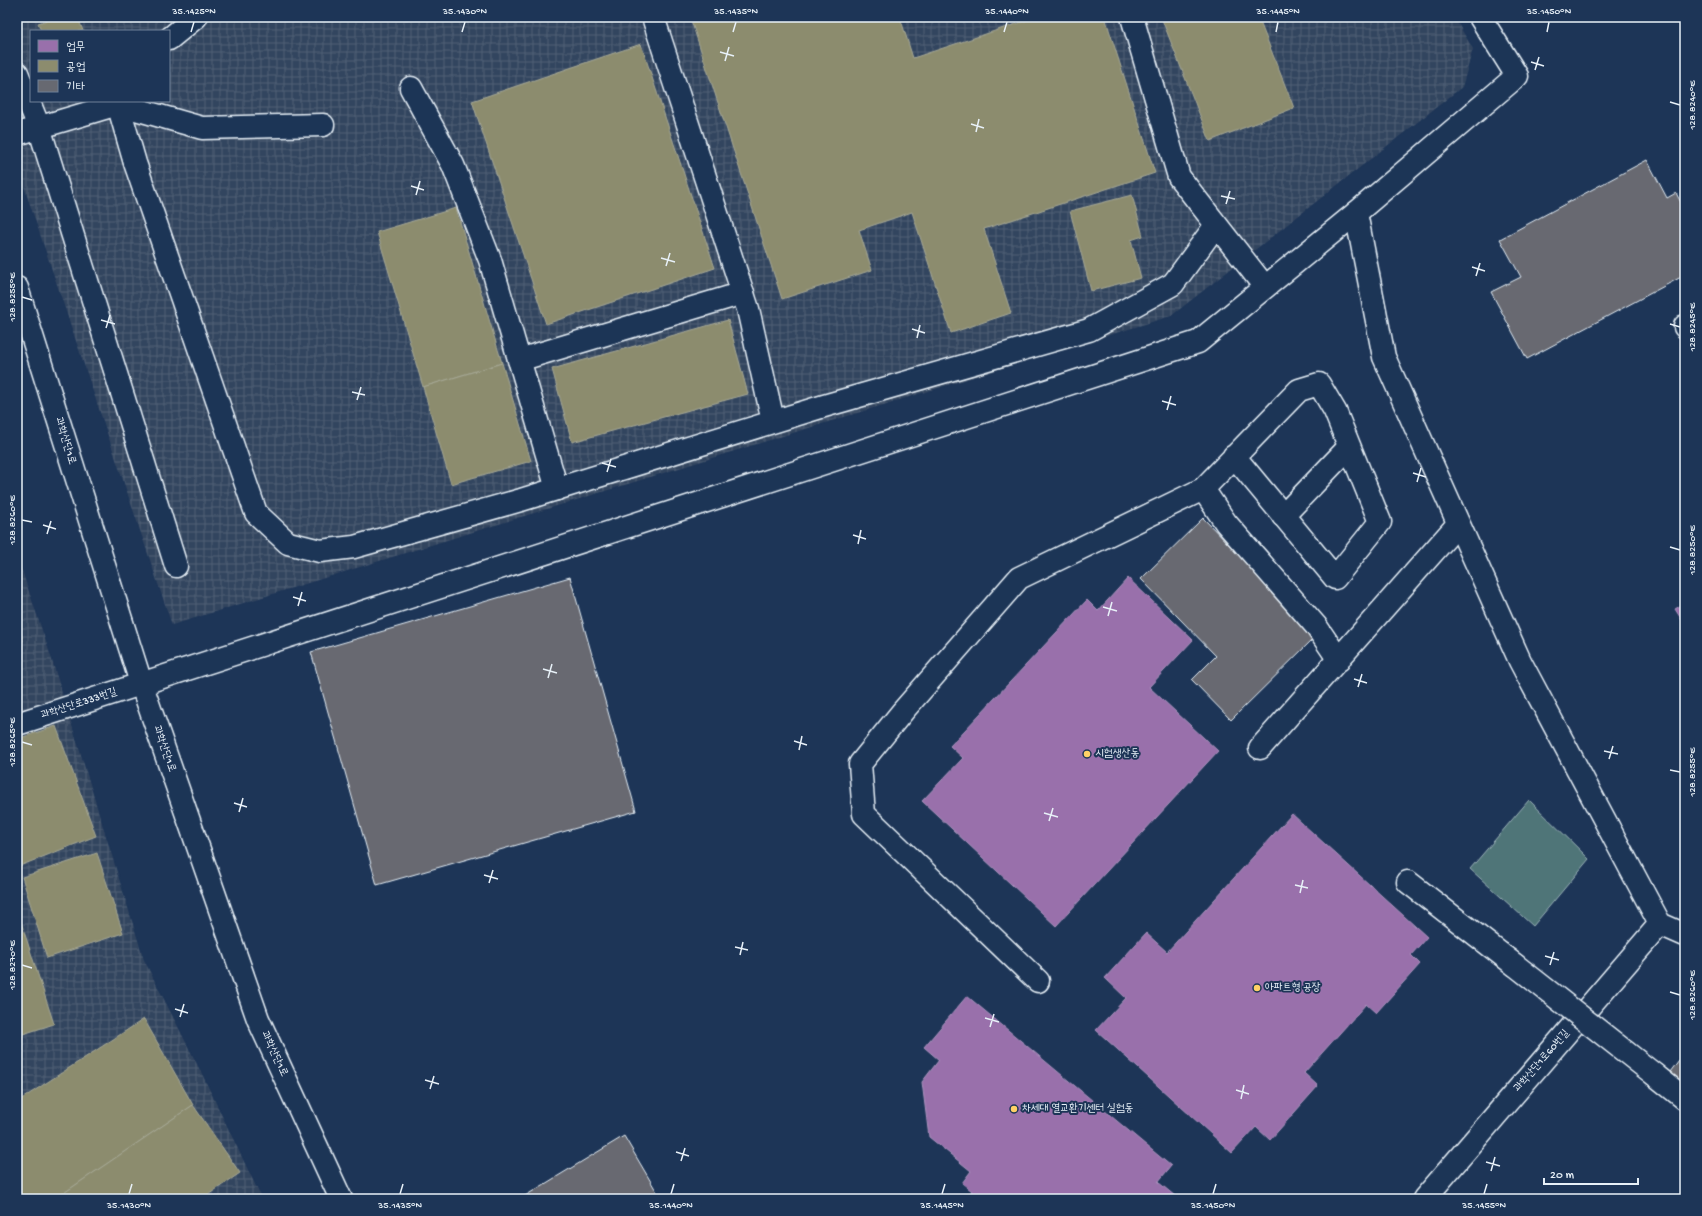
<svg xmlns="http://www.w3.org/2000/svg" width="1702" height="1216" viewBox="0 0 1702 1216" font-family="'Gochi Hand','Poor Story',sans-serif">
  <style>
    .industrial { fill: url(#industrial-grid); fill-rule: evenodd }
    .pitch { fill: #4f7578; stroke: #9cb3b8 }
    .offices { fill: #9970ab; stroke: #b197c2 }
    .industry { fill: #8c8c6e; stroke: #a8aa97 }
    .building { fill: #676971; stroke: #e8f1f8 }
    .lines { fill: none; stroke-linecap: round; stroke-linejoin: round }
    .minor-casing { stroke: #e8f1f8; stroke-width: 25 }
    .major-casing { stroke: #e8f1f8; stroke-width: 25 }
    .minor { stroke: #1d3557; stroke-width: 22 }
    .major { stroke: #1d3557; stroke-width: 22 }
    .minor-bridge-casing { stroke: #e8f1f8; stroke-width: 25; stroke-linecap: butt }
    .minor-bridge { stroke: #1d3557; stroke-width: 22 }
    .ticks { fill: none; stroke: #e8f1f8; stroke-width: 1.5 }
    .poi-dot { fill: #ffd166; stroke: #1d3557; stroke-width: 1.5 }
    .labels { text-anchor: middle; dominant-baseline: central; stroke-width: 4; stroke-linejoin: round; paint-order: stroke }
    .street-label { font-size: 11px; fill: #e8f1f8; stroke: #1d3557 }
    .poi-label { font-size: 11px; fill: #e8f1f8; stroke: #1d3557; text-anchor: start }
    .neatline { fill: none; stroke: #e8f1f8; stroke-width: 1.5 }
    .ticks-label { font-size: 10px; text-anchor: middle; fill: #e8f1f8 }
  </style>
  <defs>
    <pattern id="industrial-grid" width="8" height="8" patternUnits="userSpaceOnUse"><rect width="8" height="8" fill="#33455f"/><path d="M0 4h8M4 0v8" fill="none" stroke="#516077"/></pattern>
  </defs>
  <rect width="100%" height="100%" fill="#1d3557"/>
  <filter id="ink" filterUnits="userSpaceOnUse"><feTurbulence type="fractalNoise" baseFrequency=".025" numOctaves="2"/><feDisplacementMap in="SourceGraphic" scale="8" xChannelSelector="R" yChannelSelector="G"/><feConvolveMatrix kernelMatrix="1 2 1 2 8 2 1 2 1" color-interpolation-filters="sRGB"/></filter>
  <g filter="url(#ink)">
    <g class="industrial">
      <path d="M17,17H1454L1473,49L1462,87L1171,316L172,625L17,166ZM31,31H169V101H31Z"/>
      <polygon points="17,556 50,654 144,960 202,1074 262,1199 17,1199"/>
    </g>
    <polygon class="pitch" points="1529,800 1589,859 1533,926 1470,869"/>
    <g class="offices">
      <polygon points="1128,578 1193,640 1149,687 1218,751 1056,926 922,801 963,758 950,746 1087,600 1098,611"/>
      <polygon points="1685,603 1685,625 1675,609"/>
      <polygon points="1292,814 1427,937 1411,955 1420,964 1376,1013 1366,1004 1304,1073 1318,1086 1270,1140 1256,1127 1232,1153 1096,1030 1126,998 1105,978 1146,933 1167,952"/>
      <polygon points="967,996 1171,1166 1158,1182 1175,1196 1173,1199 966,1199 972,1191 962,1183 971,1171 929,1137 922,1082 939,1060 924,1047"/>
    </g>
    <g class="industry">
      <polygon points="56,17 78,17 83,31 41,31 38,23"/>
      <polygon points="690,17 900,17 913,58 1037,17 1105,17 1155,173 984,229 1011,313 951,333 912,212 859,230 872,270 782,299"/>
      <polygon points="1161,17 1258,17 1294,108 1210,141"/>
      <polygon points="641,44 715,268 546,324 472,101"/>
      <polygon points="1132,195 1143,236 1131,240 1141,278 1091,291 1070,211"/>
      <polygon points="456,208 502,363 423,387 377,232"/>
      <polygon points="728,320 748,394 572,442 552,369"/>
      <polygon points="502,363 531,461 451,484 423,387"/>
      <polygon points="17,621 23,641 17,643"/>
      <polygon points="56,726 96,836 17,867 17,739"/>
      <polygon points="97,853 123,933 47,958 22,877"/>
      <polygon points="17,910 54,1024 17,1036"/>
      <polygon points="144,1019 193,1105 55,1199 17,1199 17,1102"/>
      <polygon points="193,1105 240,1173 202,1199 55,1199"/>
    </g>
    <g class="building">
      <polygon points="1647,160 1667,198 1676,193 1685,210 1685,275 1527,359 1491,292 1521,277 1500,239"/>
      <polygon points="1203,518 1317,635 1231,720 1192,680 1216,656 1141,579"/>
      <polygon points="570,577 636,811 377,885 311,652"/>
      <polygon points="1685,1052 1685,1089 1667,1076"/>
      <polygon points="624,1136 661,1199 520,1199"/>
    </g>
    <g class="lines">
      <g class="minor-casing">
        <g id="minor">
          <polyline points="653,17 748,309 773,421"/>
          <polyline points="1132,17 1179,177 1265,287"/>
          <polyline points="169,39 196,17"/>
          <polyline points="17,73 39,127 176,566"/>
          <polyline points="411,88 453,165 490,260 557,489"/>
          <polyline points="118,104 135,163 256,513 288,543 320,551 354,547 521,500 824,406 1089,330 1173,284 1216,225"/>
          <polyline points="17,134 118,104 202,128 323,125"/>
          <polyline points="1356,213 1384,357 1520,661 1660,924 1685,935"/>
          <polyline points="1685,326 1685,327"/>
          <polyline points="519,360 743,293"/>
          <polyline points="1203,489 1226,523 1316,626 1339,660"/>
          <polyline points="1283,516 1349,447"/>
          <polyline points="17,724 1198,342 1356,213 1517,76 1480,17"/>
          <polyline points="1260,748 1458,524"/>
          <polyline points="1408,882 1515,965"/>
          <polyline points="1038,981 864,814 860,764 903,711 1019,578 1203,489 1299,390 1319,384 1335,411 1380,522 1335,578 1234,456"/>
          <polyline points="1655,1075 1685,1099"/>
          <polyline points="1424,1199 1660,924"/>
        </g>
      </g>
      <g class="major-casing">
        <polyline id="major" points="17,288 141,683 258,1019 341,1199"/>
      </g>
      <use href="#minor" class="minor"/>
      <use href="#major" class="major"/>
      <g class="minor-bridge-casing">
        <polyline id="minor-bridge" points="1515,965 1655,1075"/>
      </g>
      <use href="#minor-bridge" class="minor-bridge"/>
    </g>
  </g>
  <path class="ticks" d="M191,32L194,22M462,32L465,22M733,32L736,22M1004,32L1007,22M1276,32L1278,22M1547,32L1549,22M720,52L734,56M725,61L729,47M1531,62L1544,66M1535,70L1539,57M1670,102L1680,105M971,124L984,128M976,132L979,119M411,186L424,190M416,195L420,181M1221,196L1235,199M1226,204L1230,191M661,258L675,262M666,266L670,253M1472,267L1485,271M1476,276L1480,263M22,297L32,300M101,320L115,324M1670,324L1680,327M106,328L110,315M912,329L925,333M917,338L920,325M352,392L365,395M357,400L361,387M1162,401L1176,405M1167,410L1171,396M602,463L616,467M607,472L611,459M1413,473L1426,477M1417,482L1421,468M22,520L32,522M43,525L56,529M47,534L51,521M853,535L866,539M858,544L861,530M1670,547L1680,550M293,597L306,601M298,606L302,592M1103,607L1117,611M1108,616L1112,602M543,669L557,673M548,678L552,664M1354,679L1367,683M1358,687L1362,674M794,741L807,745M22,742L32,745M799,750L802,736M1604,751L1618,754M1609,759L1613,746M1670,770L1680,772M234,803L247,807M239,812L243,798M1044,813L1058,817M1049,821L1053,808M484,875L498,879M489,883L493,870M1295,885L1308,888M1300,893L1303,880M735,947L748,950M740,955L743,942M1545,956L1559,960M22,965L32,968M1550,965L1554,952M1670,992L1680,995M175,1009L188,1013M180,1017L184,1004M985,1018L999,1022M990,1027L994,1014M425,1080L439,1084M430,1089L434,1076M1236,1090L1249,1094M1241,1099L1244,1085M676,1152L689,1156M681,1161L685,1148M1486,1162L1500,1166M1491,1171L1495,1157M129,1194L132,1184M400,1194L403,1184M671,1194L674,1184M942,1194L945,1184M1213,1194L1216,1184M1484,1194L1487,1184"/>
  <g class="poi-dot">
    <circle cx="1087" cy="754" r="4"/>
    <circle cx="1257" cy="988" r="4"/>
    <circle cx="1014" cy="1109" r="4"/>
  </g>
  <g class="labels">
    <g class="street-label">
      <text transform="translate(65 441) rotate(73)">과학산단1로</text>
      <text transform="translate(79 704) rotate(-18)">과학산단로333번길</text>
      <text transform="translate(164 749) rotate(71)">과학산단1로</text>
      <text transform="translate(274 1054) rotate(65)">과학산단1로</text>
      <text transform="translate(1542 1061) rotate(-49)">과학산단1로60번길</text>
    </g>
    <g class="poi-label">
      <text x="1095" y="754">시험생산동</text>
      <text x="1265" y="988">아파트형 공장</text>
      <text x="1022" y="1109">차세대 열교환기센터 실험동</text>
    </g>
  </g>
  <rect width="1702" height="1216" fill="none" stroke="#1d3557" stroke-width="44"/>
  <rect x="30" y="30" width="140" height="72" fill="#1d3557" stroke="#6e8097"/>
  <rect x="38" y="40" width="20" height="12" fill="#9970ab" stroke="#6e8097"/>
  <text x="66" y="50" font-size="12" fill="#e8f1f8">업무</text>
  <rect x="38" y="60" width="20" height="12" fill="#8c8c6e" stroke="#6e8097"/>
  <text x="66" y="70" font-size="12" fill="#e8f1f8">공업</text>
  <rect x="38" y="80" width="20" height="12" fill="#676971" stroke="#6e8097"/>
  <text x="66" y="90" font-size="12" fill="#e8f1f8">기타</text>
  <path d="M1544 1178v6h94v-6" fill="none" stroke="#e8f1f8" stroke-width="2"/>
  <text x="1550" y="1178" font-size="12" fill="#e8f1f8" stroke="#1d3557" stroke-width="3" paint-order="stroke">20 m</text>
  <rect x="22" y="22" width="1658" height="1172" class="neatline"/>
  <g class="ticks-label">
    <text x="194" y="14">35.1425°N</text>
    <text x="465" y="14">35.1430°N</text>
    <text x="736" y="14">35.1435°N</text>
    <text x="1007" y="14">35.1440°N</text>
    <text x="1278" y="14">35.1445°N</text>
    <text x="1549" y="14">35.1450°N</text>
    <text transform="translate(1691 105) rotate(-90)" y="4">128.8240°E</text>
    <text transform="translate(11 297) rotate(-90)" y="4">128.8255°E</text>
    <text transform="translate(1691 327) rotate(-90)" y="4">128.8245°E</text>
    <text transform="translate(11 520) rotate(-90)" y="4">128.8260°E</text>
    <text transform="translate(1691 550) rotate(-90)" y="4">128.8250°E</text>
    <text transform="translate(11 742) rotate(-90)" y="4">128.8265°E</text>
    <text transform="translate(1691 772) rotate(-90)" y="4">128.8255°E</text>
    <text transform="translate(11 965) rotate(-90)" y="4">128.8270°E</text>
    <text transform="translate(1691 995) rotate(-90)" y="4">128.8260°E</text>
    <text x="129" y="1208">35.1430°N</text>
    <text x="400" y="1208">35.1435°N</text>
    <text x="671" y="1208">35.1440°N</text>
    <text x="942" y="1208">35.1445°N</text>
    <text x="1213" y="1208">35.1450°N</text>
    <text x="1484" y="1208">35.1455°N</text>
  </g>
</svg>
